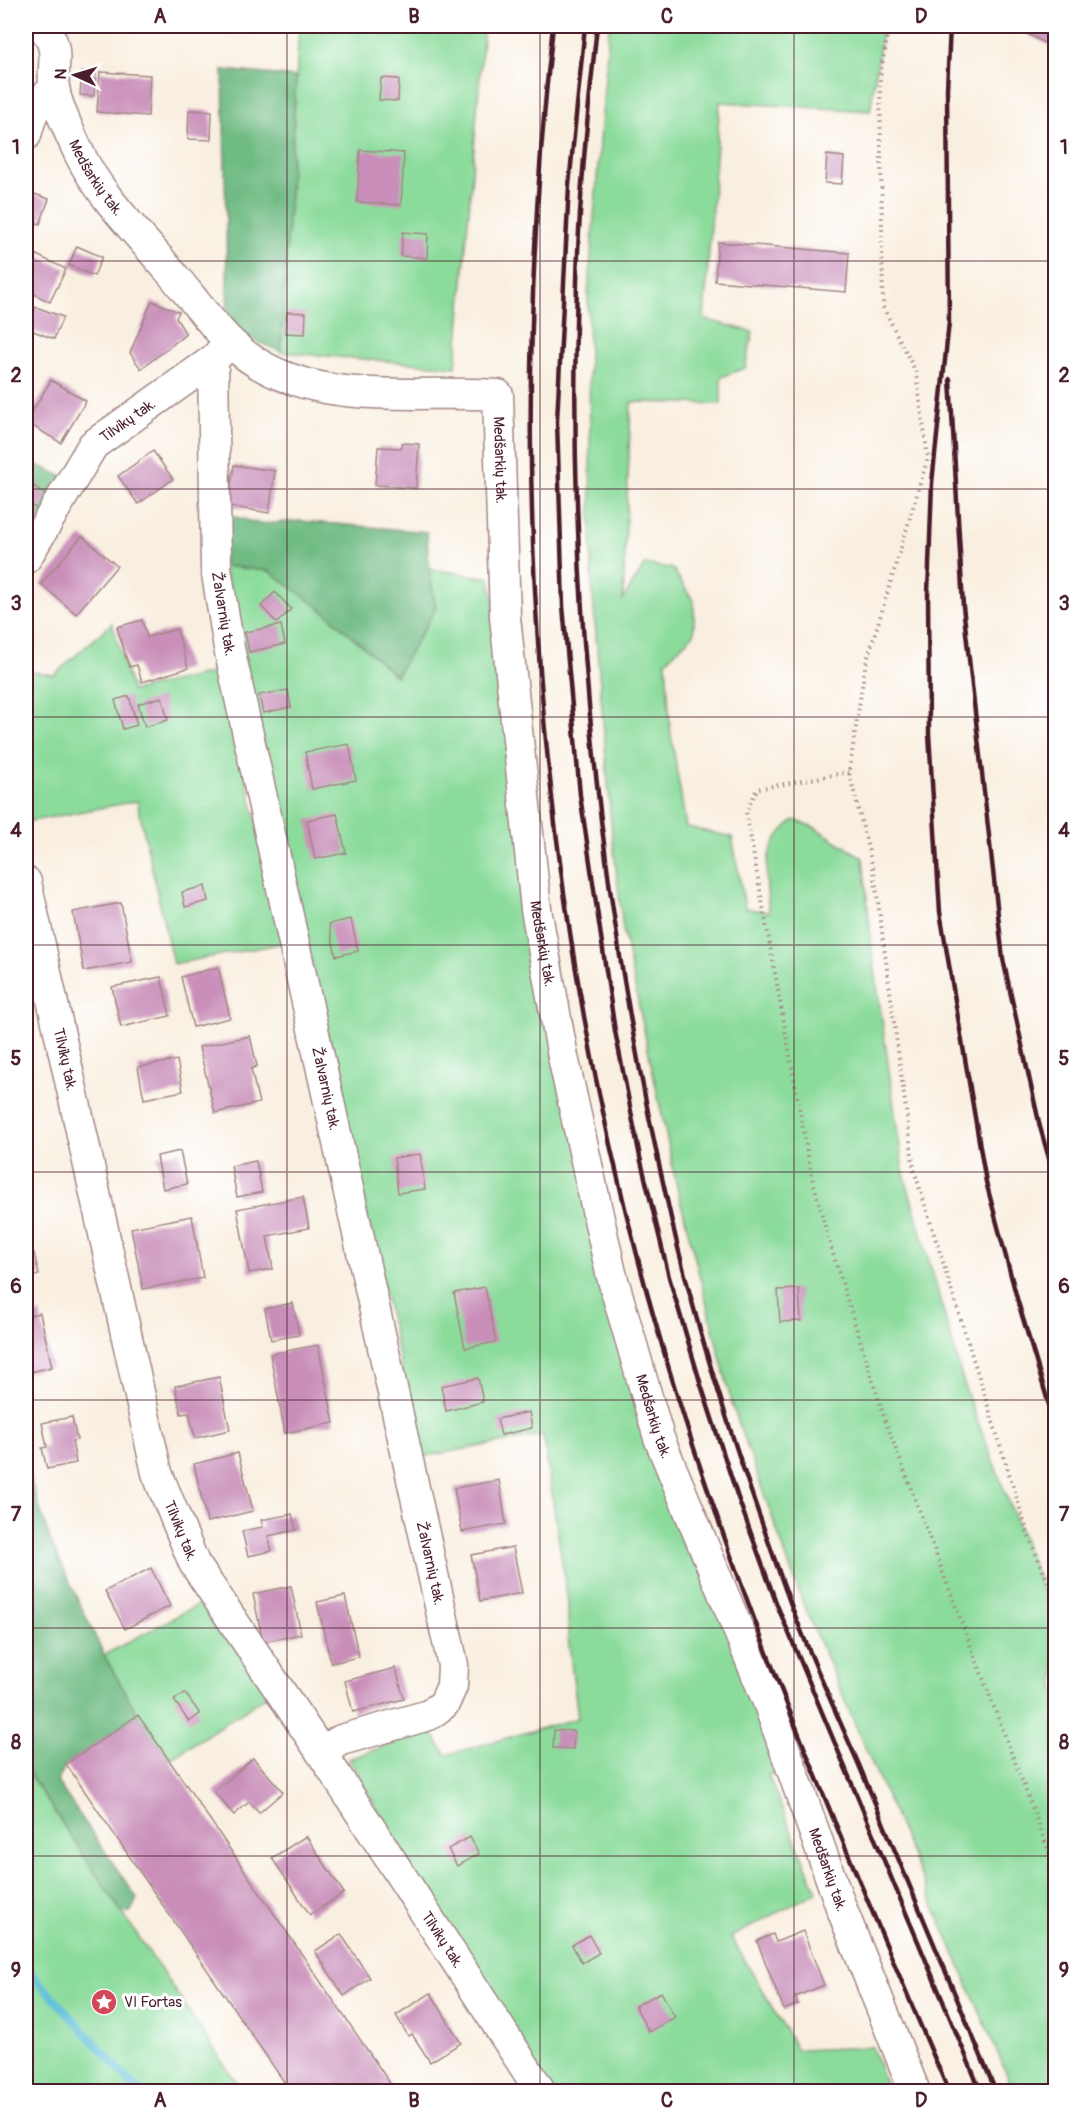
<svg xmlns="http://www.w3.org/2000/svg" width="1081" height="2117" viewBox="0 0 1081 2117" font-family="Pangolin,sans-serif">
  <style>
    .green { fill: #8bdb9b; stroke: #6a7d63; stroke-width: 1.5 }
    .forest { fill: #70bb83; stroke: #5d6d57; stroke-width: 1.5 }
    .lines { fill: none; stroke-linecap: round; stroke-linejoin: round }
    .stream { stroke: #5bbed9; stroke-width: 8 }
    .building { fill: #c98fba }
    .minor-casing { stroke: #a28786; stroke-width: 33 }
    .path { stroke: #a28786; stroke-width: 4; stroke-dasharray: 1.5 4.5; stroke-linecap: butt }
    .minor { stroke: #fff; stroke-width: 30 }
    .rail { stroke: #4a1f2b; stroke-width: 4.5 }
    .grid { fill: none; stroke: #4a1f2b; stroke-width: 1.5; stroke-opacity: 0.55 }
    .labels { text-anchor: middle; dominant-baseline: central; stroke-width: 6; stroke-linejoin: round; paint-order: stroke }
    .street-label { font-size: 15px; fill: #4a1f2b; stroke: #fff }
    .poi-label { font-size: 15px; fill: #4a1f2b; stroke: #fff; text-anchor: start }
    .neatline { fill: none; stroke: #4a1f2b; stroke-width: 2 }
    .grid-label { font-size: 20px; text-anchor: middle; font-weight: bold; fill: #4a1f2b }
  </style>
  <rect width="100%" height="100%" fill="#fff"/>
  <filter id="ink" filterUnits="userSpaceOnUse"><feTurbulence type="fractalNoise" baseFrequency=".0167" numOctaves="2"/><feDisplacementMap in="SourceGraphic" scale="12" xChannelSelector="R" yChannelSelector="G"/><feConvolveMatrix kernelMatrix="1 2 1 2 8 2 1 2 1" color-interpolation-filters="sRGB"/></filter>
  <filter id="wash" filterUnits="userSpaceOnUse"><feTurbulence type="fractalNoise" baseFrequency=".008" numOctaves="4" result="noise"/><feDisplacementMap in="SourceGraphic" scale="24" xChannelSelector="R" yChannelSelector="G"/><feGaussianBlur stdDeviation="1.35" result="paint"/><feColorMatrix in="noise" values="0 0 0 0 0 0 0 0 0 0 0 0 0 0 0 0 0 1.4 0 .05"/><feComposite in="paint" operator="in"/></filter>
  <g filter="url(#wash)">
    <rect width="100%" height="100%" fill="#f9efe0"/>
    <g class="green">
      <polygon points="299,26 484,26 456,367 281,352"/>
      <path d="M609,26H883L870,111L720,102L704,319L753,332L745,368L721,377V404L631,402L623,600L645,564L673,569L694,602V634L666,661L670,728L686,827L732,837L745,908L769,912C765,874 761,846 794,820L814,827L863,858L872,949L903,1170L966,1391L1055,1622V2091H1014L803,1604L732,1404L677,1187L623,930L612,833L592,585L588,295Z"/>
      <polygon points="224,566 269,571 325,612 436,608 429,569 490,578 611,1314 787,1770 768,1775 817,1892 731,1937 797,2050 872,2047 888,2091 720,2092 718,2088 708,2092 541,2091 510,2045 349,1759 430,1730 446,1755 578,1718 568,1638 568,1602 543,1435 421,1457"/>
      <polygon points="112,623 132,691 221,671 285,943 173,964 137,801 26,822 26,671 54,675"/>
      <polygon points="216,1595 278,1688 169,1760 138,1715 104,1655"/>
      <polygon points="26,1769 242,2091 26,2091"/>
    </g>
    <g class="forest">
      <polygon points="223,70 296,77 281,352 228,329"/>
      <polygon points="26,460 73,481 26,533"/>
      <polygon points="222,513 260,524 300,521 427,532 429,569 436,608 396,676 325,612 269,571 224,566"/>
      <polygon points="26,1467 50,1540 104,1655 138,1715 66,1764 57,1782 137,1898 131,1912 122,1913 26,1769"/>
    </g>
    <g class="lines">
      <polyline class="stream" points="26,1968 140,2092"/>
    </g>
    <g id="blocks">
      <g class="building">
        <polygon points="1012,26 1056,26 1056,49"/>
        <polygon points="82,72 96,72 94,96 80,95"/>
        <polygon points="100,72 150,75 148,116 97,112"/>
        <polygon points="381,78 399,79 398,101 379,100"/>
        <polygon points="189,110 212,111 211,140 188,139"/>
        <polygon points="360,150 404,153 401,205 357,202"/>
        <polygon points="827,155 844,157 842,184 825,183"/>
        <polygon points="26,191 49,199 40,224 26,219"/>
        <polygon points="403,232 428,234 427,258 401,256"/>
        <polygon points="718,242 849,253 846,292 715,281"/>
        <polygon points="77,246 102,257 94,276 69,265"/>
        <polygon points="26,250 66,269 50,302 26,290"/>
        <polygon points="152,301 179,312 176,318 186,334 141,369 130,353"/>
        <polygon points="36,307 63,317 54,339 28,329"/>
        <polygon points="287,312 306,313 305,334 285,333"/>
        <polygon points="51,380 86,401 61,443 26,422"/>
        <polygon points="402,443 419,444 416,488 375,485 378,447 401,448"/>
        <polygon points="153,451 173,479 138,504 118,476"/>
        <polygon points="234,465 275,471 269,513 228,506"/>
        <polygon points="34,486 48,497 38,510 26,501"/>
        <polygon points="82,536 117,566 76,614 41,584"/>
        <polygon points="275,592 291,609 277,623 261,606"/>
        <polygon points="142,620 147,637 177,629 188,668 142,682 137,665 129,667 117,627"/>
        <polygon points="281,625 285,644 249,652 245,632"/>
        <polygon points="288,690 291,707 263,713 259,695"/>
        <polygon points="129,696 137,725 123,729 115,700"/>
        <polygon points="162,697 168,720 145,727 138,704"/>
        <polygon points="349,744 356,780 312,789 305,752"/>
        <polygon points="337,814 346,853 315,859 307,820"/>
        <polygon points="205,886 208,901 185,907 182,892"/>
        <polygon points="121,903 132,962 84,971 73,912"/>
        <polygon points="351,919 358,951 336,956 329,924"/>
        <polygon points="218,967 230,1018 193,1027 181,977"/>
        <polygon points="161,977 170,1016 121,1027 112,987"/>
        <polygon points="250,1036 257,1066 251,1069 259,1103 215,1113 199,1047"/>
        <polygon points="177,1060 183,1091 144,1099 138,1067"/>
        <polygon points="180,1151 187,1184 163,1189 157,1156"/>
        <polygon points="420,1154 425,1189 398,1193 394,1158"/>
        <polygon points="256,1161 262,1192 237,1197 231,1166"/>
        <polygon points="303,1197 309,1228 267,1236 273,1269 249,1273 237,1209"/>
        <polygon points="192,1216 203,1278 143,1289 131,1228"/>
        <polygon points="34,1253 39,1275 26,1278 26,1255"/>
        <polygon points="485,1287 496,1342 465,1348 454,1293"/>
        <polygon points="799,1289 801,1321 780,1322 778,1290"/>
        <polygon points="293,1303 299,1335 271,1340 265,1309"/>
        <polygon points="40,1313 52,1367 26,1373 26,1316"/>
        <polygon points="318,1345 334,1423 285,1433 270,1354"/>
        <polygon points="219,1377 230,1430 195,1438 189,1413 181,1414 175,1386"/>
        <polygon points="478,1378 483,1402 446,1411 441,1386"/>
        <polygon points="529,1412 532,1428 501,1435 497,1419"/>
        <polygon points="72,1417 77,1440 72,1441 76,1463 47,1469 42,1448 47,1447 42,1423"/>
        <polygon points="238,1453 253,1511 207,1522 194,1464"/>
        <polygon points="499,1480 506,1524 462,1532 454,1488"/>
        <polygon points="292,1514 296,1530 268,1536 272,1551 248,1556 242,1531 263,1527 261,1520"/>
        <polygon points="513,1547 522,1593 480,1601 471,1555"/>
        <polygon points="151,1568 170,1606 125,1629 105,1591"/>
        <polygon points="291,1586 301,1634 263,1642 253,1594"/>
        <polygon points="345,1596 359,1657 331,1663 317,1602"/>
        <polygon points="396,1668 404,1699 353,1712 345,1681"/>
        <polygon points="185,1693 200,1714 189,1722 174,1700"/>
        <polygon points="138,1715 169,1760 396,2092 291,2092 66,1764"/>
        <polygon points="554,1730 574,1731 573,1749 553,1748"/>
        <polygon points="253,1758 283,1792 259,1813 249,1802 234,1815 214,1792"/>
        <polygon points="306,1836 344,1893 310,1915 272,1858"/>
        <polygon points="470,1837 479,1854 457,1866 448,1849"/>
        <polygon points="803,1931 824,1985 795,1997 798,2004 784,2010 757,1941 773,1934 776,1942"/>
        <polygon points="341,1934 370,1978 344,1996 315,1951"/>
        <polygon points="589,1935 599,1953 582,1963 572,1945"/>
        <polygon points="661,1992 675,2017 649,2032 635,2006"/>
        <polygon points="431,1993 461,2043 430,2062 412,2034 408,2036 396,2015"/>
        <polygon points="454,2085 458,2092 444,2092"/>
      </g>
    </g>
  </g>
  <g filter="url(#ink)">
    <use href="#blocks" fill-opacity="0" stroke="#a28786" stroke-width="1.5"/>
    <g class="lines">
      <g class="minor-casing">
        <g id="minor">
          <path id="s1" d="M42,26C64,50 49,68 55,94C61,115 70,134 79,153C100,196 137,232 167,268C188,292 207,319 229,341C300,411 408,389 498,395L505,617L536,909L563,1057L611,1273L659,1438L768,1702L841,1907L915,2092"/>
          <path d="M26,135C31,117 35,97 55,92"/>
          <path id="s2" d="M230,342L213,360L216,568L229,648L453,1665L452,1686L444,1704L429,1715L341,1740L321,1752"/>
          <path id="s3" d="M26,558L93,445L213,360"/>
          <path id="s4" d="M26,882L157,1473L194,1563L321,1752L541,2092"/>
        </g>
      </g>
      <g class="path">
        <polyline points="889,26 880,76 883,307 916,372 928,458 865,667 849,772 874,872 914,1170 1029,1537 1056,1601"/>
        <polyline points="849,772 757,789 746,812 811,1173 829,1241 886,1423 1056,1870"/>
      </g>
      <use href="#minor" class="minor"/>
      <g class="rail">
        <path d="M553,26C504,458 535,902 655,1321C730,1586 841,1839 949,2092"/>
        <polyline points="585,26 569,185 557,421 563,606 580,795 615,1031 640,1157 669,1277 701,1385 737,1495 777,1605 981,2092"/>
        <path d="M597,26C588,111 579,197 577,282C567,597 600,911 671,1218C700,1346 744,1474 788,1597C809,1654 835,1710 859,1765C904,1874 950,1983 996,2092"/>
        <polyline points="950,26 947,89 949,322 932,483 928,593 929,734 940,912 986,1182 1018,1302 1056,1428"/>
        <polyline points="950,379 963,606 1003,959 1040,1127 1056,1183"/>
      </g>
    </g>
  </g>
  <path class="grid" d="M287,26V2092M540,26V2092M794,26V2092M26,261H1056M26,489H1056M26,717H1056M26,945H1056M26,1172H1056M26,1400H1056M26,1628H1056M26,1856H1056"/>
  <defs>
    <g id="sight-disc" transform="scale(1.35)"><circle r="9.5" fill="#d1495b" stroke="#fff"/><path d="M0-6L1.8-2.2L6-1.7L2.9 1.2L3.7 5.4L0 3.3L-3.7 5.4L-2.9 1.2L-6-1.7L-1.8-2.2Z" fill="#fff"/></g>
  </defs>
  <g fill-rule="evenodd">
    <use href="#sight-disc" x="104" y="2002"/>
  </g>
  <g class="labels">
    <g class="street-label">
      <text stroke="none"><textPath href="#s1" startOffset="165">Medšarkių tak.</textPath></text>
      <text stroke="none"><textPath href="#s3" startOffset="174">Tilvikų tak.</textPath></text>
      <text stroke="none"><textPath href="#s1" startOffset="723">Medšarkių tak.</textPath></text>
      <text stroke="none"><textPath href="#s2" startOffset="279">Žalvarnių tak.</textPath></text>
      <text stroke="none"><textPath href="#s1" startOffset="1209">Medšarkių tak.</textPath></text>
      <text stroke="none"><textPath href="#s4" startOffset="182">Tilvikų tak.</textPath></text>
      <text stroke="none"><textPath href="#s2" startOffset="765">Žalvarnių tak.</textPath></text>
      <text stroke="none"><textPath href="#s1" startOffset="1695">Medšarkių tak.</textPath></text>
      <text stroke="none"><textPath href="#s4" startOffset="668">Tilvikų tak.</textPath></text>
      <text stroke="none"><textPath href="#s2" startOffset="1251">Žalvarnių tak.</textPath></text>
      <text stroke="none"><textPath href="#s1" startOffset="2181">Medšarkių tak.</textPath></text>
      <text stroke="none"><textPath href="#s4" startOffset="1154">Tilvikų tak.</textPath></text>
    </g>
    <g class="poi-label">
      <text x="124" y="2002">VI Fortas</text>
    </g>
  </g>
  <rect width="1081" height="2117" fill="none" stroke="#fff" stroke-width="66"/>
  <g transform="translate(75 75) rotate(274)" stroke="#ffffff" stroke-width="4.5" paint-order="stroke">
  <path d="M0-4.5L10 22L0 15L-10 22Z" fill="#4a1f2b"/>
  <text y="-9" font-size="16" font-weight="bold" text-anchor="middle" fill="#4a1f2b">N</text>
  </g>
  <rect x="33" y="33" width="1015" height="2051" class="neatline"/>
  <g class="grid-label">
    <text x="160" y="23">A</text>
    <text x="414" y="23">B</text>
    <text x="667" y="23">C</text>
    <text x="921" y="23">D</text>
    <text x="16" y="154">1</text>
    <text x="1064" y="154">1</text>
    <text x="16" y="382">2</text>
    <text x="1064" y="382">2</text>
    <text x="16" y="610">3</text>
    <text x="1064" y="610">3</text>
    <text x="16" y="837">4</text>
    <text x="1064" y="837">4</text>
    <text x="16" y="1065">5</text>
    <text x="1064" y="1065">5</text>
    <text x="16" y="1293">6</text>
    <text x="1064" y="1293">6</text>
    <text x="16" y="1521">7</text>
    <text x="1064" y="1521">7</text>
    <text x="16" y="1749">8</text>
    <text x="1064" y="1749">8</text>
    <text x="16" y="1977">9</text>
    <text x="1064" y="1977">9</text>
    <text x="160" y="2107">A</text>
    <text x="414" y="2107">B</text>
    <text x="667" y="2107">C</text>
    <text x="921" y="2107">D</text>
  </g>
</svg>
